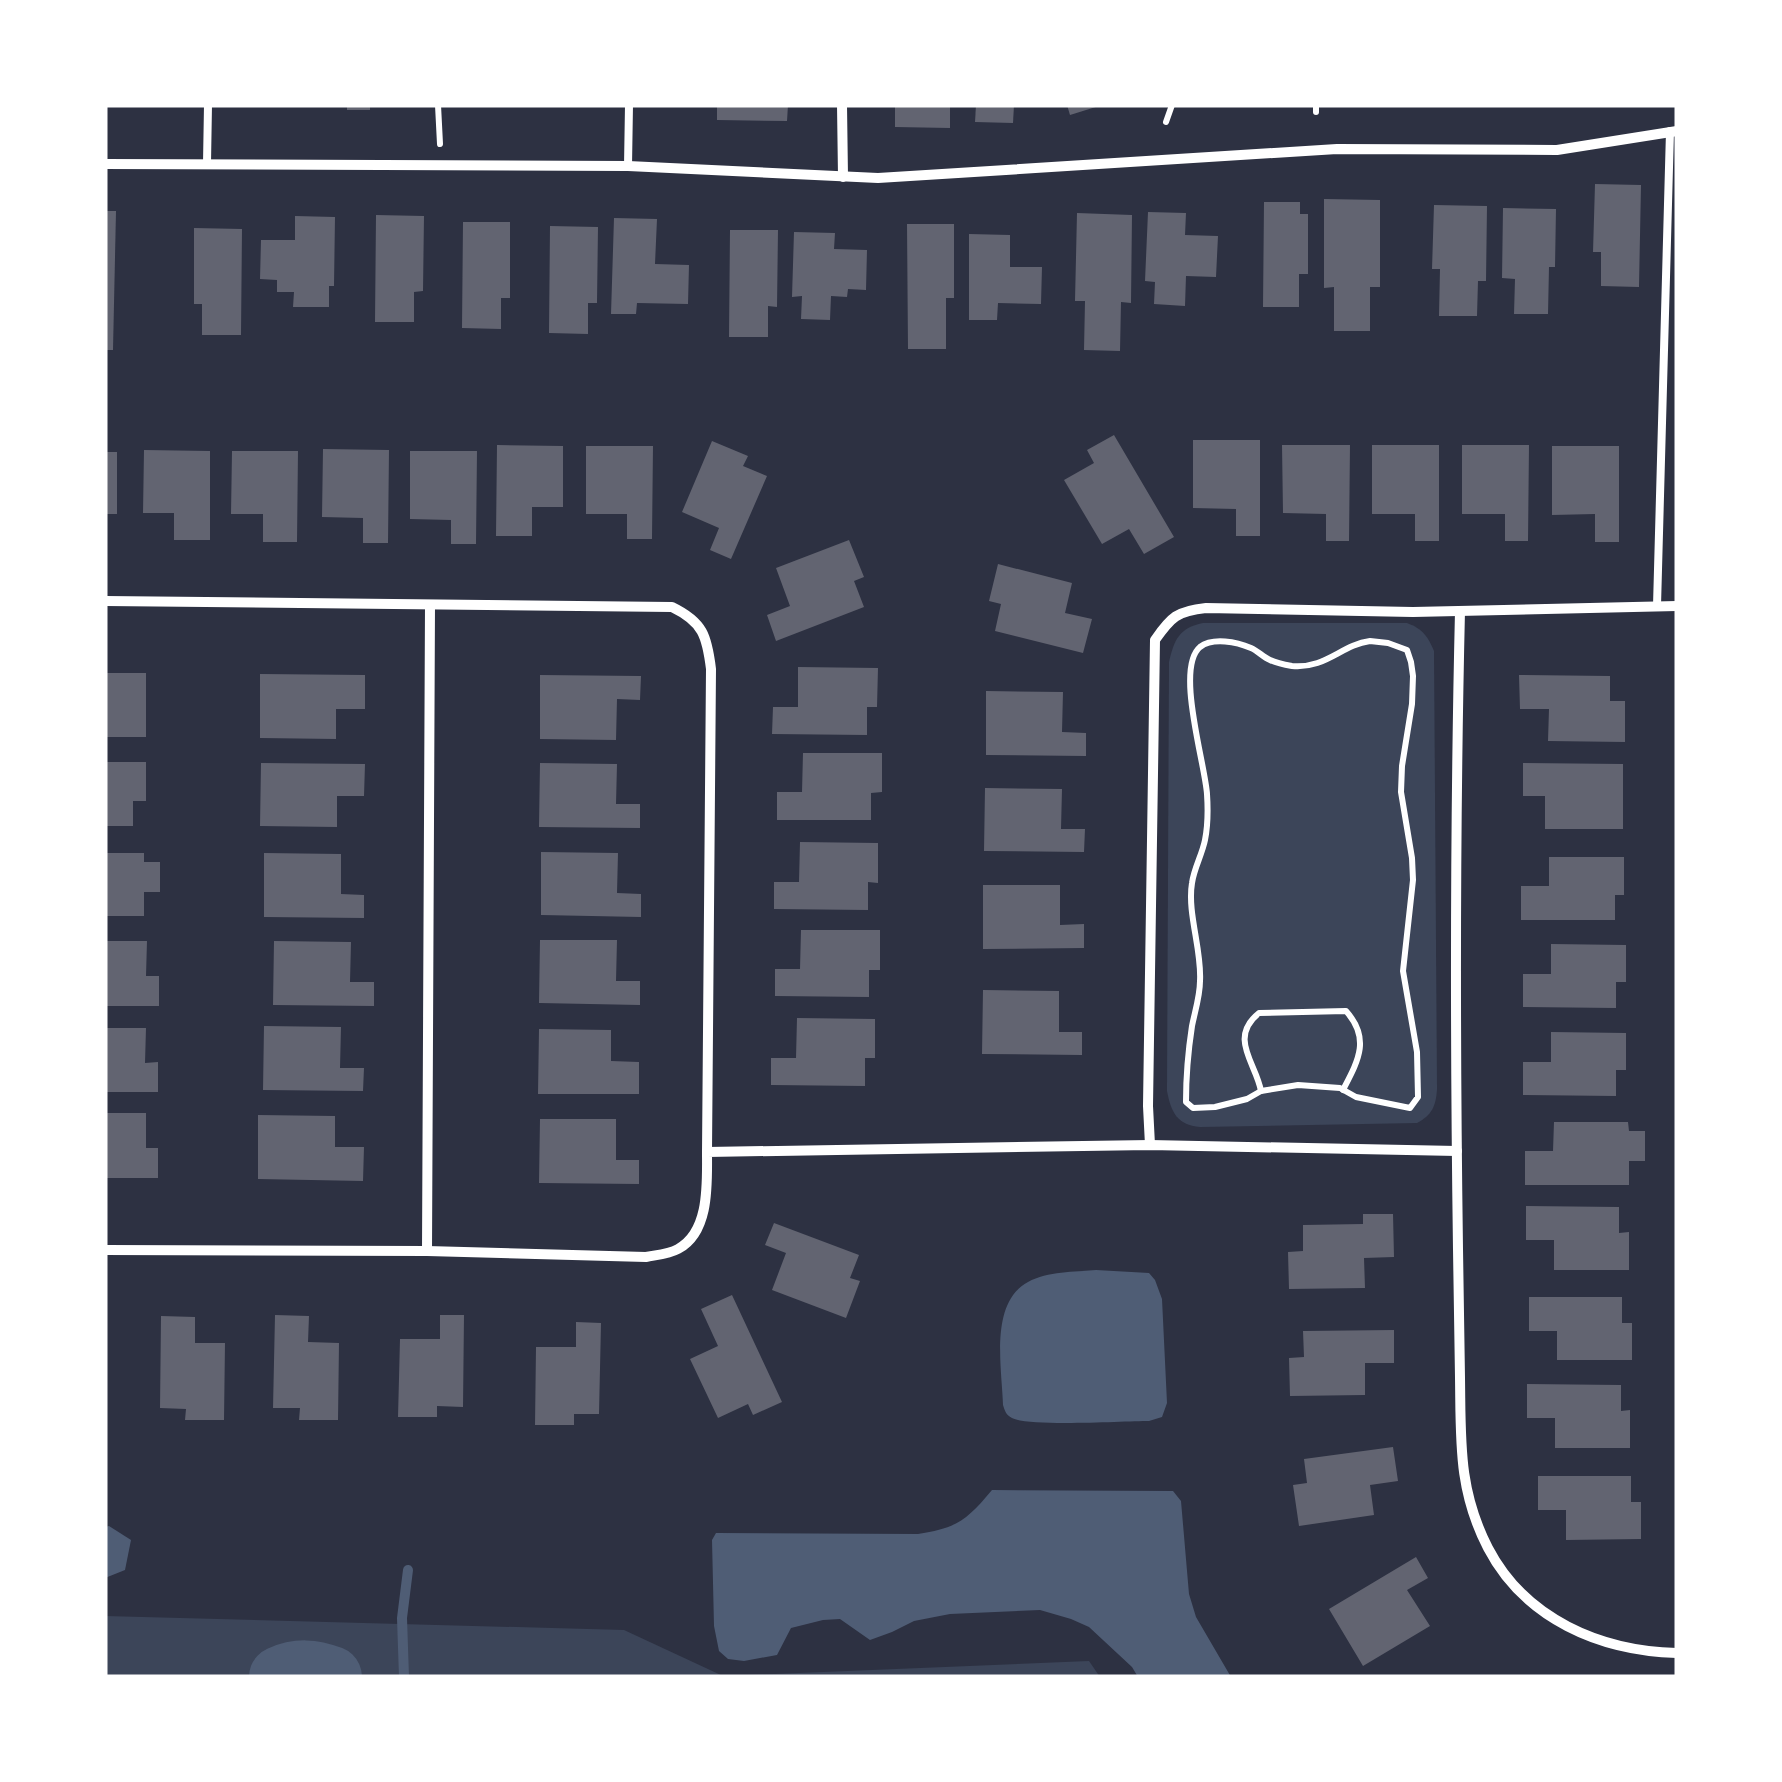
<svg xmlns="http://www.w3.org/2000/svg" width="1782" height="1782" viewBox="0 0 1782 1782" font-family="'Public Sans',sans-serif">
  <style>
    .green { fill: #3c4559 }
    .water { fill: #4f5d75 }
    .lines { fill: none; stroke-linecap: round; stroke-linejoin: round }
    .stream { stroke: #4f5d75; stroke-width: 10 }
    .river { stroke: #4f5d75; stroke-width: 62 }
    .building { fill: #626471 }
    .path { stroke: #fff; stroke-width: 6 }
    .service { stroke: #fff; stroke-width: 8 }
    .minor { stroke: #fff; stroke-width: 10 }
  </style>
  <rect width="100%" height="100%" fill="#2d3142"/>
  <g class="green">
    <path d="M1203,623H1407C1423,629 1428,637 1434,651L1437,1089C1436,1106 1432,1115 1417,1123L1200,1127C1177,1125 1171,1112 1167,1091L1169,662C1174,640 1179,628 1203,623Z"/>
    <polygon points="105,1616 624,1630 723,1676 1089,1661 1100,1677 105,1677"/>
  </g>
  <g class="water">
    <path d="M1096,1270L1149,1273L1155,1280L1162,1299L1167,1403L1162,1417L1149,1421C1124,1421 1029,1427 1012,1418C1006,1415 1005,1411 1003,1405C1002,1369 989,1303 1028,1282C1048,1271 1074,1272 1096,1270Z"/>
    <path d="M992,1490L1173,1491L1181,1501L1189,1594L1196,1617L1231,1677H1138L1132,1667L1089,1627L1071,1619L1040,1610L950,1614L914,1621L892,1632L870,1640L840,1619L823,1620L791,1628L777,1655L744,1661L728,1659L719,1651L714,1626L712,1540L716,1533L918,1534C957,1528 967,1520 992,1490Z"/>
    <polygon points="109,1526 131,1540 125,1570 105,1578 105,1527"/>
  </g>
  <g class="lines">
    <polyline class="stream" points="404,1677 402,1618 408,1570"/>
    <path class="river" d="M280,1677C298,1669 313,1670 331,1677"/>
  </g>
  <g class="building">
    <rect x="347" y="105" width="23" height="5"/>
    <polygon points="717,105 788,105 787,121 717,120"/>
    <polygon points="895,105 950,105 950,128 895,127"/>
    <polygon points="976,105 1014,105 1013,123 975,122"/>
    <polygon points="1067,105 1099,105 1099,106 1070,115"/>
    <polygon points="1595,184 1641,185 1639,287 1601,286 1601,252 1593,252"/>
    <polygon points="1324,199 1380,200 1380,287 1370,287 1370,331 1334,331 1334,287 1324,288"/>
    <polygon points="1264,202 1300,202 1300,214 1308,214 1308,274 1299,274 1299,307 1263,307"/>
    <polygon points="1434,205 1487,206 1486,281 1478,281 1477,316 1439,316 1440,269 1432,269"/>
    <polygon points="1503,208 1556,209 1555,267 1549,267 1548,314 1514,314 1515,279 1502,278"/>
    <polygon points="105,211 116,211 113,350 105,350"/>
    <polygon points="1148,212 1186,213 1185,235 1218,236 1216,277 1186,276 1185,306 1154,304 1155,282 1145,281"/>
    <polygon points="1077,213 1132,215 1131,303 1121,302 1120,351 1084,350 1085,301 1075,301"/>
    <polygon points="376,215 424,216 423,291 414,292 414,322 375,322"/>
    <polygon points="295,216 335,217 334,286 329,286 329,307 293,307 294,292 277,292 277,280 260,279 261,240 295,240"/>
    <polygon points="614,218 657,219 655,264 689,265 688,304 637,303 636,314 611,314"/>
    <polygon points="463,222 510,222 510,298 501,298 501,329 462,328"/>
    <polygon points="907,224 954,224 954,298 946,298 946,349 908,349"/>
    <polygon points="550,226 598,227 597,303 588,303 588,334 549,333"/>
    <polygon points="194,228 242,229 241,335 202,335 202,304 194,304"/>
    <polygon points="730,230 778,230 777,307 768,306 768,337 729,337"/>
    <polygon points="794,232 835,233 834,249 867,250 866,290 848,289 847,297 831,296 830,320 801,319 802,296 792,297"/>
    <polygon points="969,234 1010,235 1010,267 1042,267 1041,304 998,303 997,320 969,320"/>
    <polygon points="1114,435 1174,537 1144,554 1129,529 1102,544 1064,480 1094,463 1087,450"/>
    <polygon points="1193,440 1260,440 1260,536 1236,536 1236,509 1193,508"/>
    <polygon points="712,441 748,456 743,466 767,476 731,559 710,550 719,528 682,512"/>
    <polygon points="497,445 563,446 563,507 532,507 532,536 496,536"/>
    <polygon points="1282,445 1350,445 1349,541 1326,541 1326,514 1283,513"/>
    <polygon points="1372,445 1439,445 1439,541 1415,541 1415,514 1372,514"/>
    <polygon points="1462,445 1529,445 1528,541 1505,541 1505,514 1462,514"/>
    <polygon points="586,446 653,446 652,539 627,539 627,514 586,514"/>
    <polygon points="1552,446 1619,446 1619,542 1595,542 1595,514 1552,515"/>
    <polygon points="323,449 389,450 388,543 363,543 363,518 322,517"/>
    <polygon points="144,450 210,451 210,540 174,540 174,513 143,513"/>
    <polygon points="232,451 298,451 297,542 263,542 263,514 231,514"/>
    <polygon points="410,451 477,451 476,544 451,544 451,520 410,519"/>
    <rect x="105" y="452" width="12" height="62"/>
    <polygon points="849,540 864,577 854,581 864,607 776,641 767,615 790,606 776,568"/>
    <polygon points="998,564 1072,583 1065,613 1092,619 1083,653 995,631 1001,604 989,601"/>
    <polygon points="798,667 878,668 877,707 867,707 867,735 772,734 773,707 798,707"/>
    <rect x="105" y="673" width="41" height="64"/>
    <polygon points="260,674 365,675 365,709 336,709 336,739 260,738"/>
    <polygon points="540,675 641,676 640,700 617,699 616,740 540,739"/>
    <polygon points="1519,675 1610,676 1610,701 1625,701 1625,742 1548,741 1549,709 1520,709"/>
    <polygon points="986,691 1063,692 1062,732 1086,733 1086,756 986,755"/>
    <polygon points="803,753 882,753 882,792 871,793 871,820 777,820 777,792 802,792"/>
    <polygon points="105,762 146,762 146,801 133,801 133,826 105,826"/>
    <polygon points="261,763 365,764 364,796 337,796 337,827 260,826"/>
    <polygon points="540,763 617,764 616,804 640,804 640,828 539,827"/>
    <polygon points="1523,763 1623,764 1623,829 1545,829 1545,796 1523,796"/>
    <polygon points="985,788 1062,789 1061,829 1085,829 1084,852 984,851"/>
    <polygon points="800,842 878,843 878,883 868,882 868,910 774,909 774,882 799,882"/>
    <polygon points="541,852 618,853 617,893 641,894 641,917 541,915"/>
    <polygon points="105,853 144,853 144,862 160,862 160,892 144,892 144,916 105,916"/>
    <polygon points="264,853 341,854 341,894 364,895 364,918 264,917"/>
    <polygon points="1549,857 1624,857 1624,895 1615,895 1615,920 1521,920 1521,886 1549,886"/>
    <polygon points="983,885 1060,885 1060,925 1084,924 1084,948 983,949"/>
    <polygon points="801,930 880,930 880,970 869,970 869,997 775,996 775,969 800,969"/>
    <polygon points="540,940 617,940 616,981 640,981 640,1005 539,1003"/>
    <polygon points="105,941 147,941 146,976 159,976 159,1006 105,1006"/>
    <polygon points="274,941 351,942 350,982 374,982 374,1006 273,1005"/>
    <polygon points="1551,944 1626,945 1626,982 1616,982 1616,1008 1523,1007 1523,974 1551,974"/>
    <polygon points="983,990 1059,991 1059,1032 1082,1032 1082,1055 982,1054"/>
    <polygon points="797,1018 875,1019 875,1058 865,1058 865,1086 771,1085 771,1058 796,1058"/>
    <polygon points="264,1026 341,1027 340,1068 364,1068 363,1091 263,1090"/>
    <polygon points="105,1028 146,1028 145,1063 158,1062 158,1092 105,1092"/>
    <polygon points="539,1029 611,1030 611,1061 639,1062 639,1094 538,1094"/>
    <polygon points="1551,1032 1626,1033 1626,1070 1616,1070 1616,1096 1523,1095 1523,1062 1551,1062"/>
    <polygon points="105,1113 146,1113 146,1148 158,1148 158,1178 105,1178"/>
    <polygon points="258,1115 335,1116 335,1147 364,1147 363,1181 258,1179"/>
    <polygon points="540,1119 616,1119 616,1160 639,1160 639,1184 539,1183"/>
    <polygon points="1554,1122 1628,1122 1629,1131 1645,1131 1645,1161 1629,1161 1629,1185 1525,1185 1525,1151 1553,1151"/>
    <polygon points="1526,1206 1619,1207 1619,1233 1629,1232 1629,1270 1554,1270 1554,1240 1526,1240"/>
    <polygon points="1363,1214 1393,1214 1394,1257 1364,1258 1365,1288 1289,1289 1288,1252 1303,1251 1303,1225 1363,1224"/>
    <polygon points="774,1223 859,1255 850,1278 860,1281 846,1318 772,1290 786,1253 765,1245"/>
    <polygon points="732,1295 782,1402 753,1415 748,1404 718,1418 690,1359 718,1346 701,1309"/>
    <polygon points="1529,1297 1622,1297 1622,1323 1632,1323 1632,1360 1557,1360 1557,1331 1529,1331"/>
    <polygon points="275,1315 309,1316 308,1342 339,1343 338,1420 299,1420 300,1408 273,1408"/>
    <polygon points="440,1315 464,1315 463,1407 437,1406 437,1417 398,1417 400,1339 440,1339"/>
    <polygon points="161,1316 195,1317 195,1343 225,1343 224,1420 185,1420 186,1409 160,1408"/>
    <polygon points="576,1322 601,1323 599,1414 574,1414 574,1425 535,1425 536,1347 576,1347"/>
    <polygon points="1394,1330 1394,1363 1365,1363 1365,1395 1290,1396 1289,1358 1304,1357 1303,1331"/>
    <polygon points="1527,1384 1621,1385 1621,1411 1630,1410 1630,1448 1555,1448 1555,1418 1527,1418"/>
    <polygon points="1393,1447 1398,1481 1370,1485 1374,1515 1299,1526 1293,1485 1307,1483 1304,1459"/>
    <polygon points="1538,1476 1631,1476 1631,1502 1641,1502 1641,1539 1566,1540 1566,1510 1538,1510"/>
    <polygon points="1416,1557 1428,1578 1407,1590 1430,1626 1363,1666 1329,1609"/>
  </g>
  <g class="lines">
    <g class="path">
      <polyline points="438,105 440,144"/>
      <polyline points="1316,105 1316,112"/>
      <polyline points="1166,122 1172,105"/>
      <path d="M1370,641L1388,643L1407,650L1411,662L1413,676L1412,704L1402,766L1401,792L1412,858L1413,880L1403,971L1417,1052L1418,1097L1410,1108L1356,1097L1340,1088L1298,1085L1261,1091L1247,1099L1215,1107L1193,1108L1186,1102C1186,1076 1188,1052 1192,1026C1195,1011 1200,996 1200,981C1202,950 1187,913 1192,883C1194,868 1202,855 1205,840C1208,825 1208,809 1207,794C1205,763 1175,668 1200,647C1213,637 1237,642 1251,648C1258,651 1263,657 1270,660C1276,663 1286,665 1292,666C1326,669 1341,645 1370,641Z"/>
      <path d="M1261,1091C1256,1063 1228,1038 1259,1013L1346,1011C1371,1039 1358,1061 1343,1090"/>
    </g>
    <g class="service">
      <polyline points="207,163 208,105"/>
      <polyline points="628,166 629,105"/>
      <polyline points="1657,606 1670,131"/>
    </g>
    <g class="minor">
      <polyline points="842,105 843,177"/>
      <polyline points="105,164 628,166 878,178 1337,149 1557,150 1677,131"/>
      <path d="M105,601L672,607C703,622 707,636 711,669L707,1152"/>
      <path d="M1460,611C1455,823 1455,1036 1458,1249C1459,1292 1459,1335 1460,1378C1461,1441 1458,1490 1488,1548C1525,1619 1600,1651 1677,1653"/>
      <path d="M1150,1145L1148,1106L1155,640C1171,617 1177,611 1206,608L1413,612L1677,606"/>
      <path d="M105,1250L427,1251L646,1257C656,1255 669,1254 678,1249C710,1232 707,1183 707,1152L1150,1145L1457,1151"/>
      <polyline points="427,1251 430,605"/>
    </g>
  </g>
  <rect width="1782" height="1782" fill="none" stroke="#ffffff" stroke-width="215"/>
</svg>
